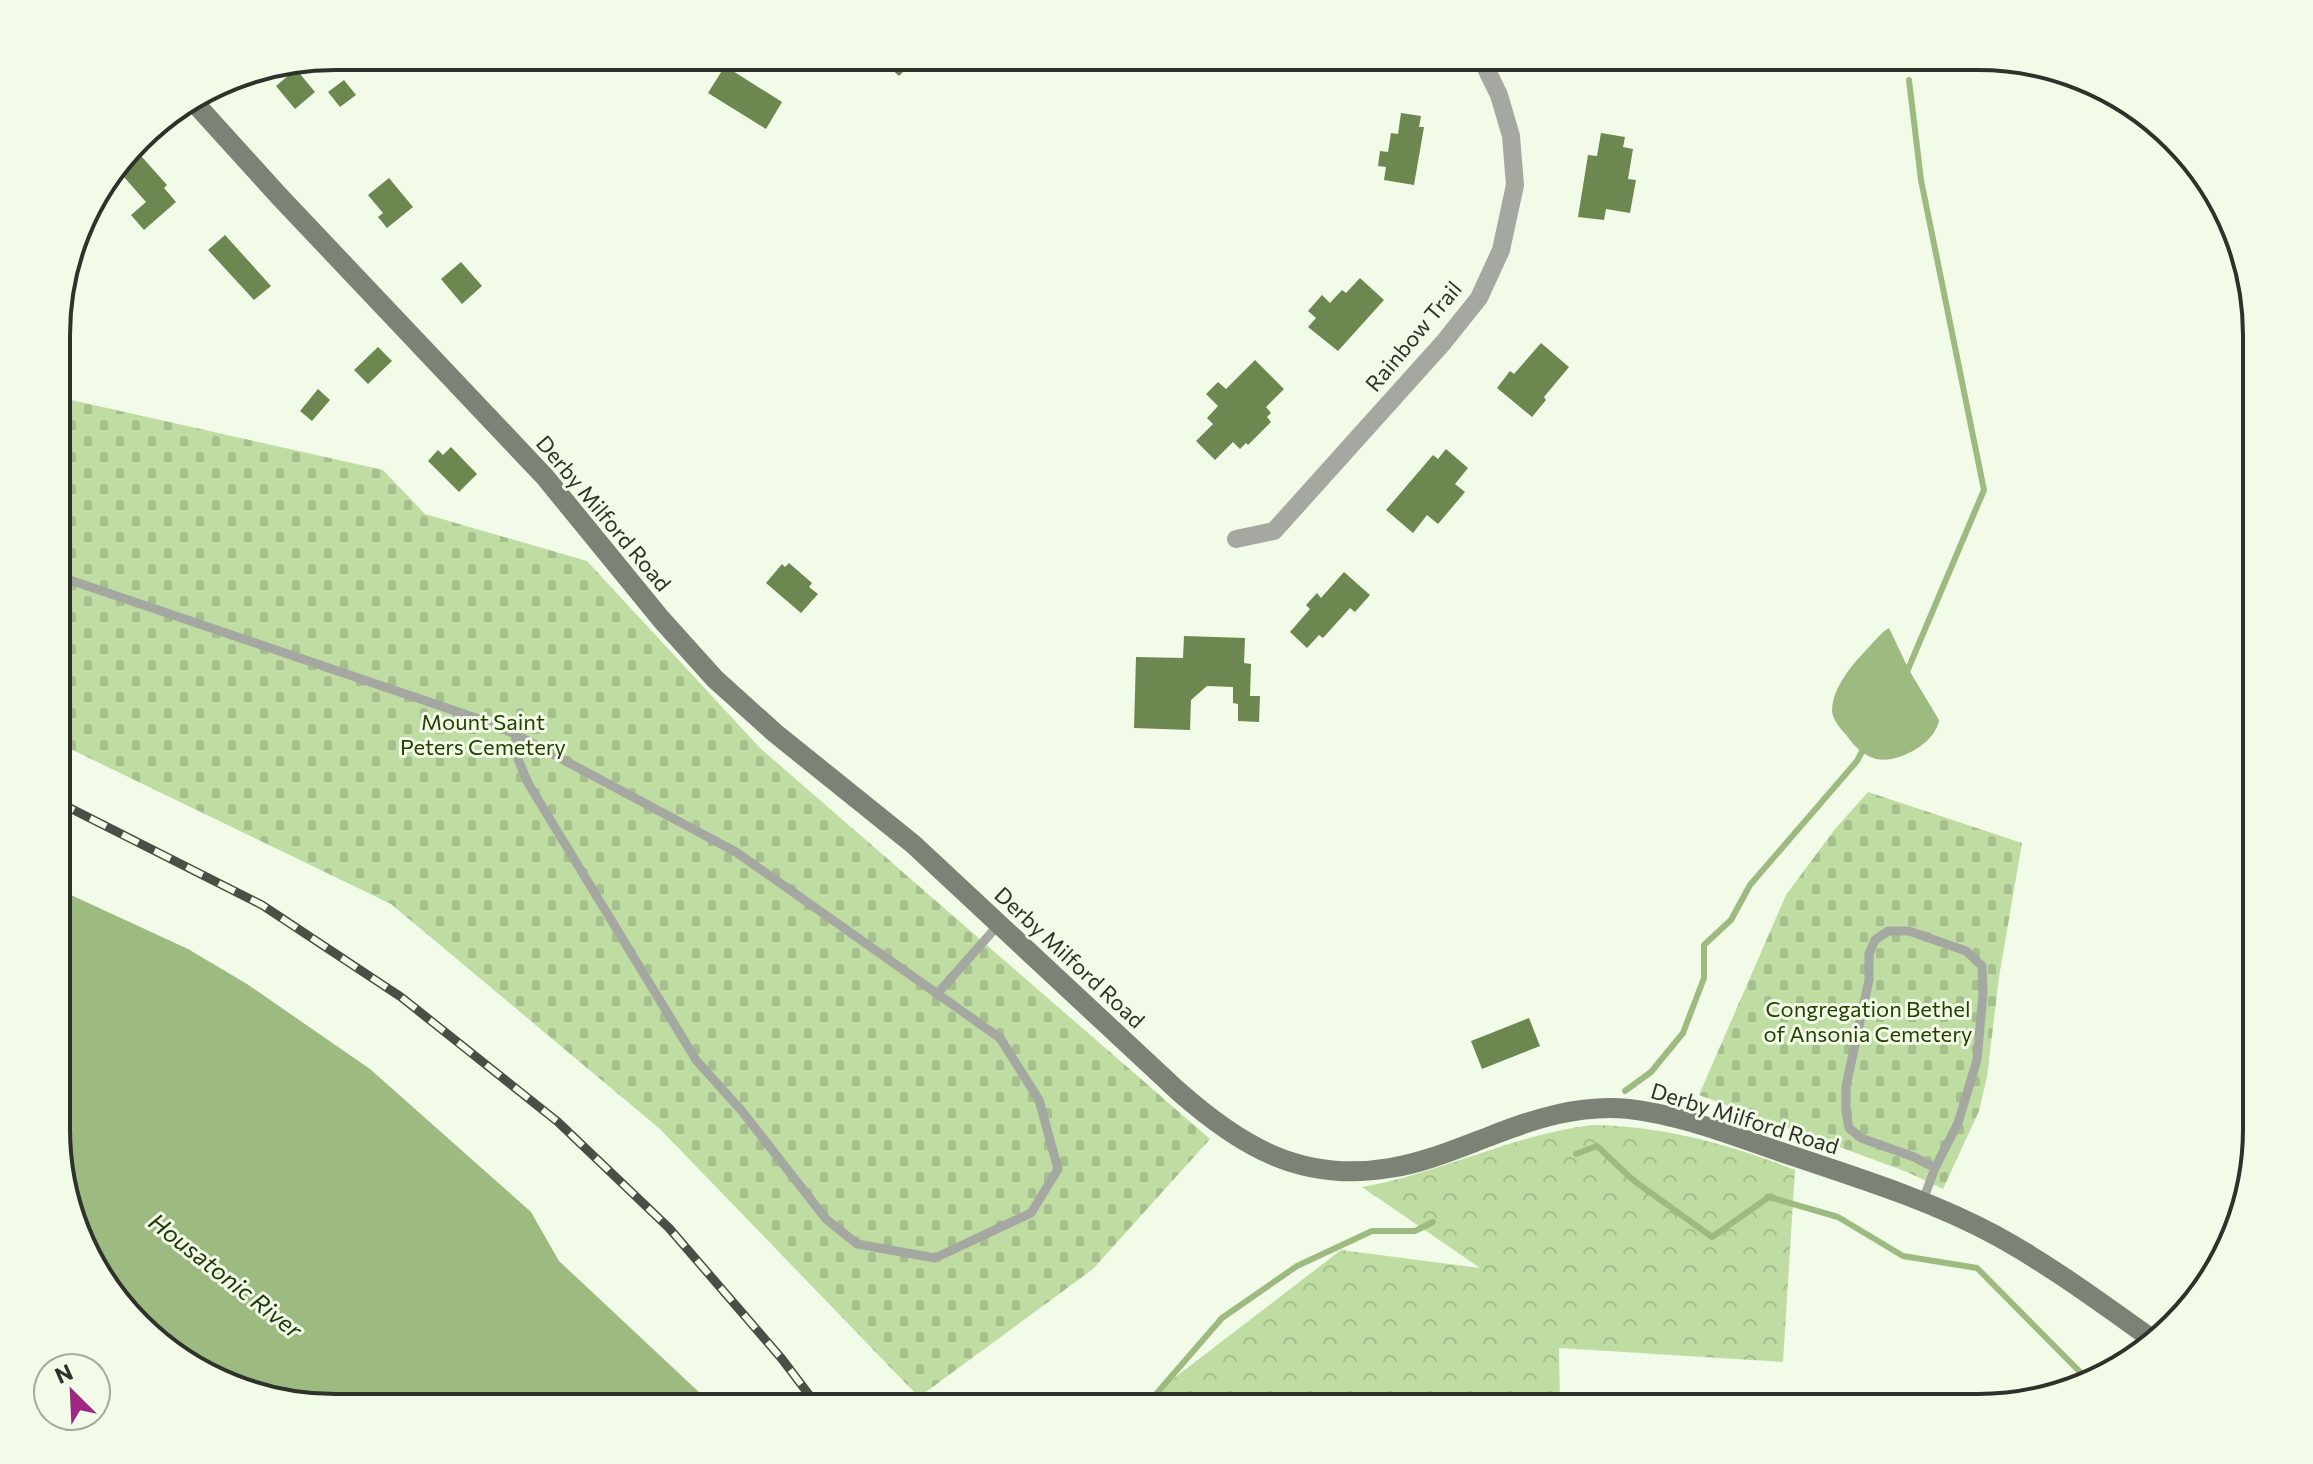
<svg xmlns="http://www.w3.org/2000/svg" width="2313" height="1464" viewBox="0 0 2313 1464" font-family="Commissioner,sans-serif">
  <style>
    .forest { fill: url(#forest-crowns) }
    .cemetery { fill: url(#cemetery-stones) }
    .water { fill: #9dba80 }
    .lines { fill: none; stroke-linecap: round; stroke-linejoin: round }
    .stream { stroke: #9dba80; stroke-width: 6 }
    .building { fill: #6c874f }
    .service { stroke: #a4a8a0; stroke-width: 9 }
    .minor { stroke: #a4a8a0; stroke-width: 18 }
    .secondary { stroke: #7c8276; stroke-width: 20 }
    .rail-casing { stroke: #4a4f45; stroke-width: 9 }
    .rail { stroke: #f1fbe7; stroke-width: 6; stroke-dasharray: 18; stroke-linecap: butt }
    .labels { text-anchor: middle; dominant-baseline: central; stroke-width: 6; stroke-linejoin: round; paint-order: stroke }
    .street-label { font-size: 22px; fill: #2e322a; stroke: #f1fbe7 }
    .park-label { font-size: 22px; fill: #274000; stroke: #f1fbe7 }
    .water-label { font-size: 24px; font-style: italic; fill: #24360c; stroke: #f1fbe7 }
    .rim { fill: none; stroke: #2e322a; stroke-width: 4 }
  </style>
  <defs>
    <pattern id="forest-crowns" width="20" height="18" patternUnits="userSpaceOnUse" patternTransform="scale(2)"><rect width="20" height="18" fill="#bfdda2"/><path d="M2 6a3 3 0 1 1 6 0M12 15a3 3 0 1 1 6 0" fill="none" stroke="#a4be8c"/></pattern>
    <pattern id="cemetery-stones" width="16" height="16" patternUnits="userSpaceOnUse" patternTransform="scale(2)"><rect width="16" height="16" fill="#bfdda2"/><path d="M2 7V4a2 2 0 0 1 4 0v3zM10 15v-3a2 2 0 0 1 4 0v3z" fill="#a4be8c"/></pattern>
  </defs>
  <rect width="100%" height="100%" fill="#f1fbe7"/>
  <path class="forest" d="M1592,1125C1663,1126 1729,1144 1795,1170L1783,1362L1559,1348L1560,1408H1135L1341,1250L1480,1268L1362,1187C1441,1173 1512,1135 1592,1125Z"/>
  <g class="cemetery">
    <polygon points="58,397 383,470 425,514 587,561 760,748 1210,1139 1093,1269 919,1397 660,1129 391,904 58,743"/>
    <polygon points="1868,792 2022,843 1999,977 1987,1077 1979,1111 1943,1189 1907,1172 1699,1095 1786,895 1835,829"/>
  </g>
  <g class="water">
    <path d="M1889,628L1909,670L1939,720C1936,743 1898,764 1876,759C1864,756 1854,746 1847,736C1841,729 1832,720 1832,710C1833,680 1865,652 1883,632Z"/>
    <polygon points="58,889 188,949 247,984 370,1069 531,1212 559,1261 701,1394 706,1408 334,1408 262,1398 180,1361 103,1284 58,1165"/>
  </g>
  <g class="lines">
    <g class="stream">
      <polyline points="1906,674 1984,490 1921,180 1909,80"/>
      <polyline points="1625,1091 1651,1072 1683,1033 1704,978 1704,945 1731,920 1750,885 1857,761 1865,746"/>
      <polyline points="1576,1154 1597,1146 1633,1180 1712,1237 1769,1197 1838,1217 1903,1256 1977,1268 2088,1380"/>
      <polyline points="1144,1408 1222,1318 1297,1266 1372,1231 1415,1231 1433,1222"/>
    </g>
  </g>
  <g class="building">
    <polygon points="877,56 919,56 899,76"/>
    <polygon points="725,66 782,102 766,129 708,93"/>
    <polygon points="296,69 315,92 295,109 276,86"/>
    <polygon points="344,80 356,95 340,107 328,92"/>
    <polygon points="1401,113 1421,116 1419,127 1424,127 1414,185 1384,180 1386,167 1378,166 1380,151 1388,152 1391,133 1398,134"/>
    <polygon points="1601,133 1625,137 1623,147 1633,149 1628,179 1636,180 1630,213 1606,209 1604,220 1578,217 1588,155 1597,156"/>
    <polygon points="134,148 167,185 164,188 176,202 144,230 131,215 146,202 117,169"/>
    <polygon points="389,178 413,207 387,228 378,217 383,213 368,195"/>
    <polygon points="225,235 271,286 254,300 208,250"/>
    <polygon points="461,262 482,286 462,304 441,279"/>
    <polygon points="1360,278 1384,300 1338,351 1308,327 1316,318 1308,311 1322,295 1330,303 1342,290 1346,293"/>
    <polygon points="1541,343 1569,367 1544,397 1546,400 1532,417 1497,388 1510,371 1514,374"/>
    <polygon points="378,347 392,361 368,384 354,370"/>
    <polygon points="1255,360 1284,389 1266,407 1271,413 1267,417 1271,422 1248,445 1246,443 1240,449 1233,442 1215,460 1196,441 1213,424 1207,418 1218,406 1206,394 1218,382 1226,389"/>
    <polygon points="318,389 330,400 312,421 300,411"/>
    <polygon points="451,447 477,474 459,492 428,461 438,450 443,455"/>
    <polygon points="1446,449 1468,468 1455,484 1465,492 1438,524 1427,515 1413,533 1386,510 1433,455 1438,459"/>
    <polygon points="789,563 812,583 809,587 818,594 801,613 766,583 782,564 785,567"/>
    <polygon points="1344,572 1370,595 1355,612 1350,608 1323,638 1319,635 1307,648 1290,632 1310,609 1306,605 1317,593 1321,598"/>
    <polygon points="1184,636 1245,638 1244,663 1251,664 1250,696 1260,696 1259,722 1238,721 1238,704 1233,703 1233,687 1207,686 1191,700 1190,730 1134,728 1136,657 1183,658"/>
    <polygon points="1529,1018 1540,1046 1482,1069 1471,1041"/>
  </g>
  <g class="lines">
    <g class="service">
      <polyline points="58,576 476,718 515,734 736,852 1000,1038 1039,1100 1058,1169 1031,1213 935,1258 857,1244 826,1219 741,1110 696,1060 528,783 518,759 515,734"/>
      <polyline points="937,994 1000,923"/>
      <polyline points="1922,1203 1935,1168 1958,1123 1977,1060 1983,994 1982,966 1966,951 1909,931 1888,931 1875,940 1869,954 1869,980 1846,1086 1846,1112 1849,1128 1861,1138 1914,1157 1935,1168"/>
    </g>
    <polyline class="minor" points="1236,539 1274,531 1443,343 1479,298 1501,250 1515,185 1511,136 1499,95 1480,56"/>
    <path class="secondary" d="M192,100L279,196L545,477L661,619L715,679L775,733L913,844L1177,1090C1240,1146 1301,1183 1390,1168C1423,1163 1456,1149 1488,1137C1533,1119 1580,1104 1629,1109C1681,1115 1731,1135 1781,1152C1852,1176 1928,1199 1995,1235C2050,1265 2101,1303 2152,1339"/>
    <g class="rail-casing">
      <polyline id="rail" points="58,802 262,905 401,997 558,1122 669,1228 782,1359 819,1408"/>
    </g>
    <use href="#rail" class="rail"/>
  </g>
  <g class="labels">
    <g class="street-label">
      <text transform="translate(1413 336) rotate(-50)">Rainbow Trail</text>
      <text transform="translate(604 513) rotate(50)">Derby Milford Road</text>
      <text transform="translate(1070 957) rotate(43)">Derby Milford Road</text>
      <text transform="translate(1745 1118) rotate(17)">Derby Milford Road</text>
    </g>
    <g class="park-label">
      <text x="483" y="721">Mount Saint<tspan x="483" dy="25">Peters Cemetery</tspan></text>
      <text x="1868" y="1008">Congregation Bethel<tspan x="1868" dy="25">of Ansonia Cemetery</tspan></text>
    </g>
    <g class="water-label">
      <text transform="translate(226 1275) rotate(38)">Housatonic River</text>
    </g>
  </g>
  <path d="M0 0H2313V1464H0ZM335 70H1978A265 265 0 0 1 2243 335V1129A265 265 0 0 1 1978 1394H335A265 265 0 0 1 70 1129V335A265 265 0 0 1 335 70Z" fill="#f1fbe7" fill-rule="evenodd"/>
  <path class="rim" d="M335 70H1978A265 265 0 0 1 2243 335V1129A265 265 0 0 1 1978 1394H335A265 265 0 0 1 70 1129V335A265 265 0 0 1 335 70Z"/>
  <g transform="translate(72 1392) rotate(336)"><circle r="38" fill="#f1fbe7" stroke="#a3ab9b" stroke-width="2"/>
  <path d="M0-6L14 30L0 20L-14 30Z" fill="#9e2881"/>
  <text y="-12" font-size="22" font-weight="bold" text-anchor="middle" fill="#2e322a">N</text>
  </g>
</svg>
